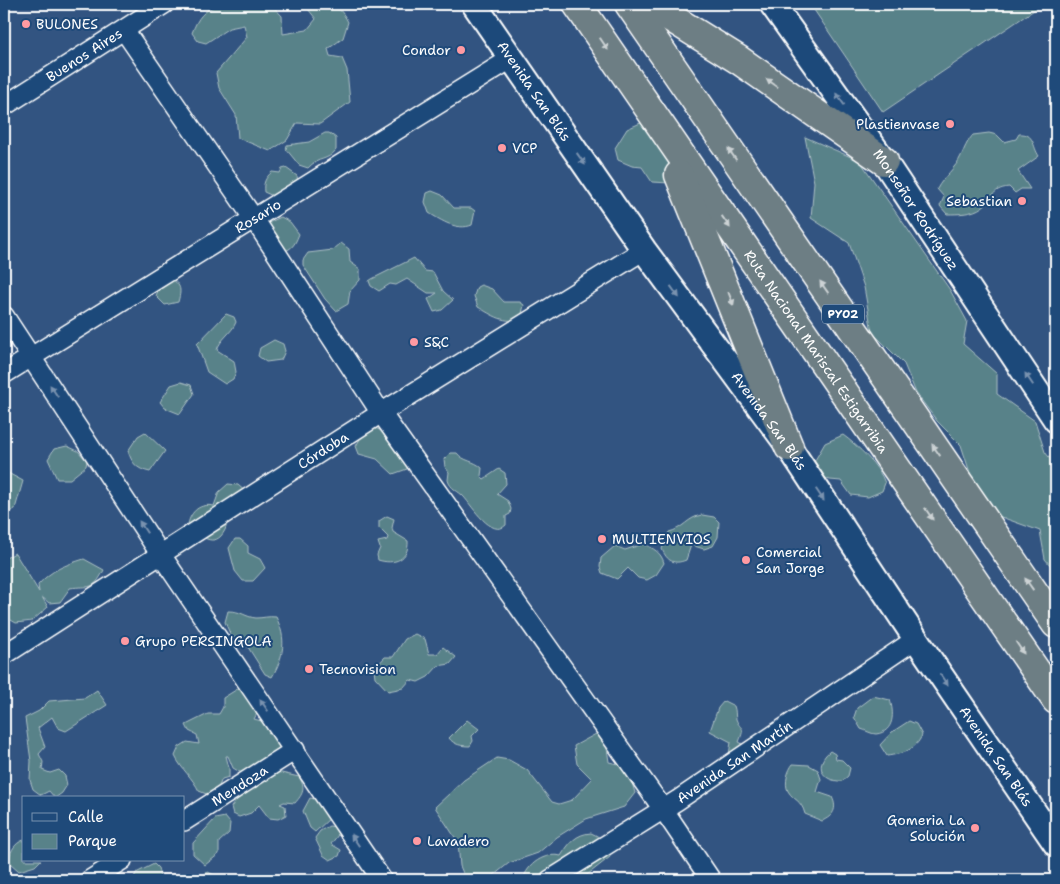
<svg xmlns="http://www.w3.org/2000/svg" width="1060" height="884" viewBox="0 0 1060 884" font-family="'Shantell Sans',sans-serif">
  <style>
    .green { fill: #588289; stroke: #acc0c4 }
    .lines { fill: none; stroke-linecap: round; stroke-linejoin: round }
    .minor-casing { stroke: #fff; stroke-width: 22 }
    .tertiary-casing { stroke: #fff; stroke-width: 28 }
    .trunk-casing { stroke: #fff; stroke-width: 31 }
    .minor { stroke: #1f4a7a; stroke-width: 19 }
    .tertiary { stroke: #1f4a7a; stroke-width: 24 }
    .trunk { stroke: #6d7e84; stroke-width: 28 }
    .oneway { fill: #ccd2d4 }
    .oneway2 { fill: #7992af }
    .poi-dot { fill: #ff9aa2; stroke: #1f4a7a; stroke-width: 2 }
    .labels { text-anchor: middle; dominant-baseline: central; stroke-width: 4; stroke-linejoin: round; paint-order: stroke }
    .shield { fill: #1f4a7a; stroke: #bcc9d7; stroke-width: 1 }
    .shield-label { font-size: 12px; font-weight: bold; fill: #fff }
    .poi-label { font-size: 14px; fill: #fff; stroke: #1f4a7a; text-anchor: start }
    .street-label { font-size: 14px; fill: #fff; stroke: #1f4a7a }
  </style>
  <rect width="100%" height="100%" fill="#325481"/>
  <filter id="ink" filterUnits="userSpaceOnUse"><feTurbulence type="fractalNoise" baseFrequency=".02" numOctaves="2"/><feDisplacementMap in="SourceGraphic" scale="10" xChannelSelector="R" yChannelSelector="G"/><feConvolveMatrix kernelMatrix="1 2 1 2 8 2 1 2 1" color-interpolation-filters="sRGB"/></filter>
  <g filter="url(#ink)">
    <g class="green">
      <path d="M219,4H271L282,16L283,34L307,30L316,19L304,4C326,4 337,0 348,22L343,38L328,49L330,56L342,58L347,70L350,102L320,124L297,123L287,140L270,151L238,138L236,115L219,88L216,73L247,37L244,25L229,28L206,43L198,41L192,33C198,17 203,11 219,4Z"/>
      <polygon points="810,4 1043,4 883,112"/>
      <polygon points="645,121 682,157 670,183 652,182 642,167 632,166 618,160 615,148 627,129"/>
      <path d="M325,133H329L336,138V150C327,162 319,156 308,168L299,165L286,149L287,145L309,142Z"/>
      <path d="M989,133L997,135L1004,142L1016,139L1019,134C1035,133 1032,146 1039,156L1018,171L1030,189H1021L1015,193L1009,187C990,189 994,199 982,207C973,214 958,214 947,214L940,206L944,197L937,189C943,177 956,168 961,156C965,148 966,143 973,135Z"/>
      <polygon points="805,137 860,161 950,290 967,321 963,344 997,374 997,394 1035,421 1045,452 1056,466 1056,572 1045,559 1040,531 990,513 973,482 961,445 937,421 916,393 904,364 872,332 864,287 849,243 811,218 814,182"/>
      <path d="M286,168L297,176L298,183L273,196L264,192C263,183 265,178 272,172L280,173L282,169Z"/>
      <path d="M432,191L442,195L454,208H471L475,211L472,225C457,231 442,221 429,213L425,202L427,193Z"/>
      <path d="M281,217L290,222L299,234C294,247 291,250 278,253L263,231L270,222Z"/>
      <polygon points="341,243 349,249 350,262 360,269 360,280 350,291 348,304 336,311 325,299 303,265 303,260 308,253 333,250"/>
      <polygon points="414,258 425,271 433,272 443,291 453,300 442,310 434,312 428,299 437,293 428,293 407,279 396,285 390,284 379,291 371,286 369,281 372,279"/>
      <path d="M171,279C182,285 181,291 178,302L165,305L156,296L159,288Z"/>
      <path d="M481,285L492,289L504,302H520L524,305L521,318C506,325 492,315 478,307L474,296L477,287Z"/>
      <path d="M226,314L234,317L236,322C232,333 220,339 217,350L234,361L236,372L233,379L225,384L207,372L197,344Z"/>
      <polygon points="274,340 283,344 285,351 281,360 266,362 258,356 260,348"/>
      <polygon points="181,382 191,385 194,394 180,414 165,408 160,402 171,385"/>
      <polygon points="373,427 384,432 385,436 389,434 414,455 407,469 393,474 377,459 359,454 356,446 363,434"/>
      <path d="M145,432L165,451L150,472C136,469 132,463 128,451L138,436Z"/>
      <path d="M843,435C858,446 879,466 885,483L882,491L868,497L851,495L841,481L830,480L816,474L814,462L825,443Z"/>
      <polygon points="67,446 78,451 87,461 86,466 70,479 57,479 48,459 54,449"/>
      <path d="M450,453H457C464,462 474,460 482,468L481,476L484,479L499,469L505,473L506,484L497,494L508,501L511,509L510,514L506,516V525C492,539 472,506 464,497C459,491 450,489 448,480C448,477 449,475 449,472L445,467L444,459Z"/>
      <polygon points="8,473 23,481 15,509 7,513 4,511 4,478"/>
      <path d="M228,484L238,485L247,493C241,500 231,509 228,518C226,522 227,526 225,530C215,550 199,536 188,524C191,511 200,503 214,506L219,492Z"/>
      <path d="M702,515L714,517L719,522L718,537L713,546L704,549L691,545L686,560C674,565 667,561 662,549L669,532C683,529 688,517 702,515Z"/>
      <path d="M387,516L394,519L392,528L393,532L408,541C409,560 394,565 378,560L377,555L380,548L378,542L387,540L388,537L379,528V521Z"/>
      <polygon points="235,539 240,539 248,546 248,553 260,559 265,568 253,581 243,581 235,571 229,548"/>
      <path d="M643,544C653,548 661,552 664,563L656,575L647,580L638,578L628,568L617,579L602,573L600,567L601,558L615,546L625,550Z"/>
      <path d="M15,553L39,592L38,585C51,570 65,565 84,559L104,570C93,592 90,585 70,588L60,602L49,603L42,597L48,607L32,621L16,623L4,616V559Z"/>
      <path d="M228,611C242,611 245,617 256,618C263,618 268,616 276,617C287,639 284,656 272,677L265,674L246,644L231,636L225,622Z"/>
      <polygon points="415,634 425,639 429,654 437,654 443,647 456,657 450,664 438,666 428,677 418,682 410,680 403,688 388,691 375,677 374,669 385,657 393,657 405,639"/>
      <path d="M239,688L248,693L259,710L254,719L265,722L286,750L245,775L233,768L228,756H226L229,768V777L222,779L219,786L209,795L199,791C193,778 181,769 175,756L179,747L187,742L199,744L197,735L189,731L186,725L208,714H219L223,707V698Z"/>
      <polygon points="97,690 107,705 66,731 58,728 52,717 38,728 45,747 39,754 43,762 42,770 50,773 59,770 65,776 67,785 62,793 55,798 49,791 41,795 33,789 30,780 31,761 25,718 39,711 49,701 85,698"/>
      <path d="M873,696L890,700C894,712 895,732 876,734C871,734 865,730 861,729L854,717L857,708Z"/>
      <path d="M724,701L734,706C736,711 735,715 736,719C741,732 746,724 739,742L750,748L728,761L731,742L710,731L718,708Z"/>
      <path d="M467,720L479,729L472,736L473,741L470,746C462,746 454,745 449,738Z"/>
      <path d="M909,721L916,724L922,735C916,750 902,754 887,756L880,745L892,732Z"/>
      <polygon points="596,734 606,741 609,762 622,765 629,772 635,793 624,807 586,819 557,837 538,853 509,863 488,880 466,880 460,866 458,842 435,807 464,780 497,758 509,760 527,770 552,802 559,804 572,800 592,779 577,764 574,746"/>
      <path d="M830,751L835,754L836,759L842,760L850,768L848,776L842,781C821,782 814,764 830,751Z"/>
      <path d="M793,764L809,765L818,770L821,779L817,792L832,797C838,809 833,816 822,821L805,814C801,799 794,801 788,791C784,783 788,770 793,764Z"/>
      <path d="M277,772L299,777C306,788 303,794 295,803L284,802L280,804L285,806L286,815L278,819L269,818L259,805L251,813L239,817L233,814L231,807C242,791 262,785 277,772Z"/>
      <polygon points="310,798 319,800 330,818 315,832 310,828 303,811"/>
      <polygon points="225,817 230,823 229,833 219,842 219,854 205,865 193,854 193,843 215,819"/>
      <polygon points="329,826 336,827 338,835 331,844 341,850 339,856 330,860 323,855 315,838 320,831"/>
      <path d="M591,833C603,838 609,844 610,857L587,875L569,880H523C527,864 545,852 561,856C569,843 576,834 591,833Z"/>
      <path d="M24,840V860H41L35,866L19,871L10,863C8,854 14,843 24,840Z"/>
      <polygon points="154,864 158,868 160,876 156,880 133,880 136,873"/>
      <polygon points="208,872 218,877 219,880 194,880"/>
    </g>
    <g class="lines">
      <g class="minor-casing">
        <g id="minor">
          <polyline points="124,30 254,219 381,413 663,809 711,880"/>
          <path id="s1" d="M4,106L164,4"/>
          <polyline points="4,316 161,555 382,880"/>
          <path id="s2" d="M4,374L512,58"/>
          <path id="s3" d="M4,655L381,413L644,250"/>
          <path id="s4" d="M184,821L295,750"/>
          <polyline points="90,880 122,860"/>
          <path id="s5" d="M550,880L678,800L916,639"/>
        </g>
      </g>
      <g class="tertiary-casing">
        <g id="tertiary">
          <path id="s6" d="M474,4L644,250L789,447L916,639L1056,844"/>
          <path id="s7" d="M772,4L884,161L1056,420"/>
        </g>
      </g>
      <g class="trunk-casing">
        <g id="trunk">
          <path id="s8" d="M577,4L1056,700"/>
          <polyline points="629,4 1056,624"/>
          <polyline points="649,4 739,60 884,161"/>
          <polyline points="679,175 789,447"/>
        </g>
      </g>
      <use href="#minor" class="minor"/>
      <use href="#tertiary" class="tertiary"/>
      <use href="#trunk" class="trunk"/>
    </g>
    <defs><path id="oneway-solid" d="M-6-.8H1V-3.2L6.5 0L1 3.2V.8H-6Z" transform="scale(1.25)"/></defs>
    <g class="oneway">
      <use href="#oneway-solid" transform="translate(604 44) rotate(56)"/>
      <use href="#oneway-solid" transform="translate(772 83) rotate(-145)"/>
      <use href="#oneway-solid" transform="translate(732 154) rotate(-125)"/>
      <use href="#oneway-solid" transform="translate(726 222) rotate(55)"/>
      <use href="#oneway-solid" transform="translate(824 287) rotate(-125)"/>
      <use href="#oneway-solid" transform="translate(731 299) rotate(69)"/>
      <use href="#oneway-solid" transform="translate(936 450) rotate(-125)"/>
      <use href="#oneway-solid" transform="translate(929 514) rotate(56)"/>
      <use href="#oneway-solid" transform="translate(1029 584) rotate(-125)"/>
      <use href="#oneway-solid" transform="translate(1020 648) rotate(56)"/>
    </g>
    <g class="oneway2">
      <use href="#oneway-solid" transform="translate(840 99) rotate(-126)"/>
      <use href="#oneway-solid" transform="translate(581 159) rotate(55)"/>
      <use href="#oneway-solid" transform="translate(675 292) rotate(54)"/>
      <use href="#oneway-solid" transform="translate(1029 379) rotate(-124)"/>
      <use href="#oneway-solid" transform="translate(54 391) rotate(-123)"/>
      <use href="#oneway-solid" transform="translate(820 495) rotate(56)"/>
      <use href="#oneway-solid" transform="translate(143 527) rotate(-123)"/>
      <use href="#oneway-solid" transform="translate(944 680) rotate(56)"/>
      <use href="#oneway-solid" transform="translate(264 705) rotate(-124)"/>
      <use href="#oneway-solid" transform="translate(355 840) rotate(-124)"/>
    </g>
  </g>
  <g class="poi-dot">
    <circle cx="26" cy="24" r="5"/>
    <circle cx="461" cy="50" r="5"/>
    <circle cx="950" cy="124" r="5"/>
    <circle cx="502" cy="148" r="5"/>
    <circle cx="1022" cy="201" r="5"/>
    <circle cx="414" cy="342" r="5"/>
    <circle cx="602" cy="539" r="5"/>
    <circle cx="746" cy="560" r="5"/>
    <circle cx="125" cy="641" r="5"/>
    <circle cx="309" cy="669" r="5"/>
    <circle cx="975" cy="828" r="5"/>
    <circle cx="417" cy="841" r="5"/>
  </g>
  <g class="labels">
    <rect class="shield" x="822" y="304.5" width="42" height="19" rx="4"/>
    <g class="shield-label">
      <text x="843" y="314">PY02</text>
    </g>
    <g class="poi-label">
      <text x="36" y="24">BULONES</text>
      <text x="451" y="50" text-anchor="end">Condor</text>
      <text x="940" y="124" text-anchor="end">Plastienvase</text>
      <text x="512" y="148">VCP</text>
      <text x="1012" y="201" text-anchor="end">Sebastian</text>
      <text x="424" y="342">S&amp;C</text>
      <text x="612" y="539">MULTIENVIOS</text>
      <text x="756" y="552">Comercial<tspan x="756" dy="16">San Jorge</tspan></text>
      <text x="135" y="641">Grupo PERSINGOLA</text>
      <text x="319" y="669">Tecnovision</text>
      <text x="965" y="820" text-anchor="end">Gomeria La<tspan x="965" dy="16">Solución</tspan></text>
      <text x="427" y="841">Lavadero</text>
    </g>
    <g class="street-label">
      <text stroke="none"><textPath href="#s1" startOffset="95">Buenos Aires</textPath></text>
      <text stroke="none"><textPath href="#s6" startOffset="106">Avenida San Blás</textPath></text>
      <text stroke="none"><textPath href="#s7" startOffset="251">Monseñor Rodríguez</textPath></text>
      <text stroke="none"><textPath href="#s2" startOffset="299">Rosario</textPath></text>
      <text stroke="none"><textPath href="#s8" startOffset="422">Ruta Nacional Mariscal Estigarribia</textPath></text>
      <text stroke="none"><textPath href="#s6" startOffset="511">Avenida San Blás</textPath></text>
      <text stroke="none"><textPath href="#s3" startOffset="379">Córdoba</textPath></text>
      <text stroke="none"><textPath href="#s6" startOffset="916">Avenida San Blás</textPath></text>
      <text stroke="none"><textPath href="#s5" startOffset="219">Avenida San Martín</textPath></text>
      <text stroke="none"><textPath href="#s4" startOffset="66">Mendoza</textPath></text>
    </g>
  </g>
  <rect width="1060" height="884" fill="none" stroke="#1f4a7a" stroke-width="20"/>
  <rect x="10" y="10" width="1040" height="864" fill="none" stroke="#fff" stroke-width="2" filter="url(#ink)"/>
  <rect x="22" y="796" width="162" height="65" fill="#1f4a7a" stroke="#7992af"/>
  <rect x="32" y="813" width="25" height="8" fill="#1f4a7a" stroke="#7992af"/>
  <text x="68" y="822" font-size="15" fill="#ffffff">Calle</text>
  <rect x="32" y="834" width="25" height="15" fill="#588289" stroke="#7992af"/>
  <text x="68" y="846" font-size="15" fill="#ffffff">Parque</text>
</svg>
